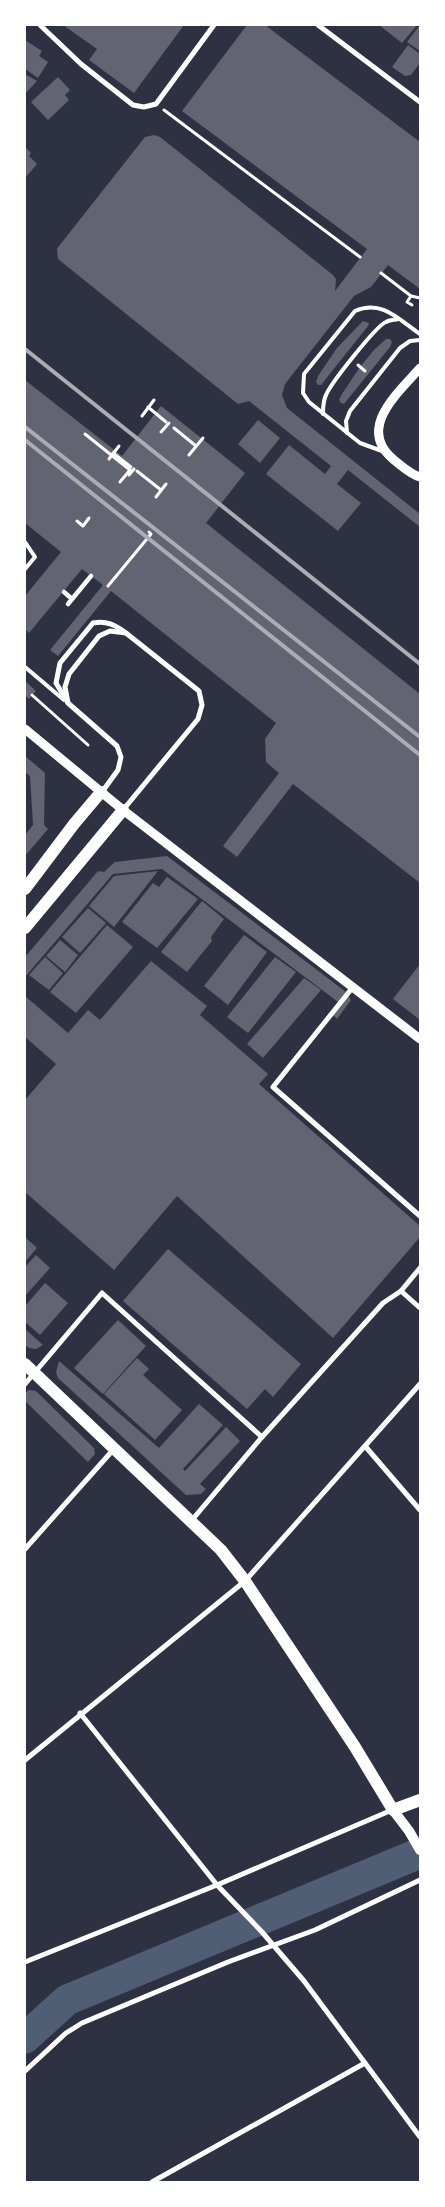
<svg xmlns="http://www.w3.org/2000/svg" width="445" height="2207" viewBox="0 0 445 2207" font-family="'Asap Condensed',sans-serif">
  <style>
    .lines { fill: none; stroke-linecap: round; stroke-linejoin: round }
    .river { stroke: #4f5d75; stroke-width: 31 }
    .building { fill: #626471 }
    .path { stroke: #fff; stroke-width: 3 }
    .service { stroke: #fff; stroke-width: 4 }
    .pedestrian { stroke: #fff; stroke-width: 4.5 }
    .minor { stroke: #fff; stroke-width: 5 }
    .tertiary { stroke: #fff; stroke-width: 9 }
    .secondary { stroke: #fff; stroke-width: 10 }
    .primary { stroke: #fff; stroke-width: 12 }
    .trunk { stroke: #fff; stroke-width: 12 }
    .rail { stroke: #abadb3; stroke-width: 4 }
  </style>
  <rect width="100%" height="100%" fill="#2d3142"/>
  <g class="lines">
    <polyline class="river" points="25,2038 67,2000 420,1853"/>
  </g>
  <g class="building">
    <polygon points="63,25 184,25 134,93 89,60 97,49"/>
    <polygon points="247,25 265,25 420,142 420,289 388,265 371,287 354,296 285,384 282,395 287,408 420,514 420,527 348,470 337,484 361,503 338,531 266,474 289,445 325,474 331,466 249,401 238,404 58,259 57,249 59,246 145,137 154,135 160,137 333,275 336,279 335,291 367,249 182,111"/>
    <polygon points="379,25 417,25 402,43"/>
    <polygon points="420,25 420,51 407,42"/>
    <polygon points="25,40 42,51 39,56 48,62 38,78 25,69"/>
    <polygon points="408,45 420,54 420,63 411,75 405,76 392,67"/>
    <polygon points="25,74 37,81 25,94"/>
    <polygon points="58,77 70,90 65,95 69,100 48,120 31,102"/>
    <polygon points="25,147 31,153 29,156 37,164 25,178"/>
    <polygon points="363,321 369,323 368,326 321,385 318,385 316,382 318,376 337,348"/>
    <polygon points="386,339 390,339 392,342 390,347 344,404 341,403 339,400 342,394 360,367 374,350"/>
    <polygon points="25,380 122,456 161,406 245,473 206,523 420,694 420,883 293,784 237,857 223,846 279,773 266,762 265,739 276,723 111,591 58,656 50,650 103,585 82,569 29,633 25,629 25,596 61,552 25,523"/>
    <polygon points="258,420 280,438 260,463 238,444"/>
    <polygon points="25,681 36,691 29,699 25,695"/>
    <polygon points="25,756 45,773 44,825 48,829 25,856 25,835 33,825 30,776 25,772"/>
    <polygon points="167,856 346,992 351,1000 337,1019 330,1012 338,1002 162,869 113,874 25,977 25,957 98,871 104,872 115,862"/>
    <polygon points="158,871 114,927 89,906 114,876"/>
    <polygon points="167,877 198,899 157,948 122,922 153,883 159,887"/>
    <polygon points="202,901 224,919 211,937 212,941 187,972 161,952"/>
    <polygon points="88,908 106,923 80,953 62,937"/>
    <polygon points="107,925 133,947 76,1013 50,992"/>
    <polygon points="244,935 267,952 228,1005 204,986"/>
    <polygon points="60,940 78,955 65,972 46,956"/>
    <polygon points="45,957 63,973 49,990 29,975"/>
    <polygon points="275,957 296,972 248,1033 227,1017"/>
    <polygon points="151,961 207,1006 200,1015 268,1074 259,1084 420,1226 420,1237 333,1338 177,1196 114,1270 25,1192 25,1100 56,1064 25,1037 25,996 68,1033 88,1010 100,1020"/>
    <polygon points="420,964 420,1020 393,999"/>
    <polygon points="304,978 321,990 263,1058 247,1044"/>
    <polygon points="25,1237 37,1248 25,1262"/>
    <polygon points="168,1249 301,1364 273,1397 265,1389 247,1409 123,1301"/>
    <polygon points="36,1255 50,1268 25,1296 25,1267"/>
    <polygon points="45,1283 68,1303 40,1335 25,1322 25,1306"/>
    <polygon points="118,1320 146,1346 103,1394 74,1368"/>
    <polygon points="25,1329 43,1345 36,1349 29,1348 25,1345"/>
    <polygon points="137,1358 149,1369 143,1375 182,1410 155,1440 104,1394"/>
    <polygon points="59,1361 159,1448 199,1404 223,1425 183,1469 185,1471 226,1427 240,1441 200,1484 206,1489 201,1494 186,1495 58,1378 56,1372"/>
    <polygon points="29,1390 36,1391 94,1448 95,1454 88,1462 25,1401 25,1393"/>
  </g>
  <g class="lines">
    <g class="path">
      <polyline points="164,110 360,257"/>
      <polyline points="381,273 411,296 420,298"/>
      <polyline points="411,296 407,302 412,305"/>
      <polyline points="358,365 365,371"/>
      <polyline points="148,407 166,422"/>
      <polyline points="142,416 154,400"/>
      <polyline points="174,428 196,446"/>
      <polyline points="161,432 169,423"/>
      <polyline points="85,434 130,470 120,482"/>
      <polyline points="113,453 131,467"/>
      <polyline points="189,455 203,438"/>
      <polyline points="109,459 119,446"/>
      <polyline points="137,471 161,490"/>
      <polyline points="129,475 134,469"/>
      <polyline points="156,497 166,484"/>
      <polyline points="77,521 83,526 89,518"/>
      <polyline points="108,586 151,534 149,532"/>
      <polyline points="32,695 88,745"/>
    </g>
    <g class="service">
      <path d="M323,414C323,407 323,401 326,395C331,383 376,326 386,322C389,320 394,320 398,319"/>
      <polyline points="347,433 346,421 350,411 400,348 410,341 420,340"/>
      <path d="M382,451L360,443L309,402L303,393L304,374L355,311C382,299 399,320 420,334"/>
      <polyline points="25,542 35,557 25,569"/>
      <polyline points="25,667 64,700"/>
    </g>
    <g class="pedestrian">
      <polyline points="64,592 72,599"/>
      <polyline points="68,604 91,576"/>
    </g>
    <g class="minor">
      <polyline points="40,25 81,64 133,105 144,107 156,104 214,25"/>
      <polyline points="318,25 420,102"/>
      <polyline points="68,703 65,687 69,674 99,636 110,631 126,633 199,691 202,705 198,719 123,810"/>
      <path d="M102,792L118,770L121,757L117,746L68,703L56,683L60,663L93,623C106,620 115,625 126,633"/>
      <polyline points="353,987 273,1087 420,1216"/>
      <polyline points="401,1291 420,1308"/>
      <polyline points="25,1384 102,1293 262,1437"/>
      <polyline points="365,1446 420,1510"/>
      <polyline points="192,1520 262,1437 383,1303 401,1291 420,1268"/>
      <polyline points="25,1549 113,1450"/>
      <polyline points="80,1713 217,1885 262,1932 304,1981 420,2137"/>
      <polyline points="25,1760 245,1581 420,1384"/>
      <polyline points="25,1962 217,1885 392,1810"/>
      <polyline points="25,2071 66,2033 82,2023 228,1962 315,1930 420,1880"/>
      <polyline points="152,2182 365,2063"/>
    </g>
    <g class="tertiary">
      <path d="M420,368C397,394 356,429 394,460C403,467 410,474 420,477"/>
      <polyline points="25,729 123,810 420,1039"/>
    </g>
    <polyline class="secondary" points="393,1810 409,1831 420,1850"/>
    <g class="primary">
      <polyline points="25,889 74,824 101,792"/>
      <polyline points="25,928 123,810"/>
    </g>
    <polyline class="trunk" points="25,1364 221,1550 245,1581 355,1747 393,1810 420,1800"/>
    <g class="rail">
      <polyline points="25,349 420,664"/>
      <polyline points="25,427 420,737"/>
      <polyline points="25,440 420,755"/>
    </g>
  </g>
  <rect width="445" height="2207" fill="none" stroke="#ffffff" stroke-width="52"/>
</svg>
